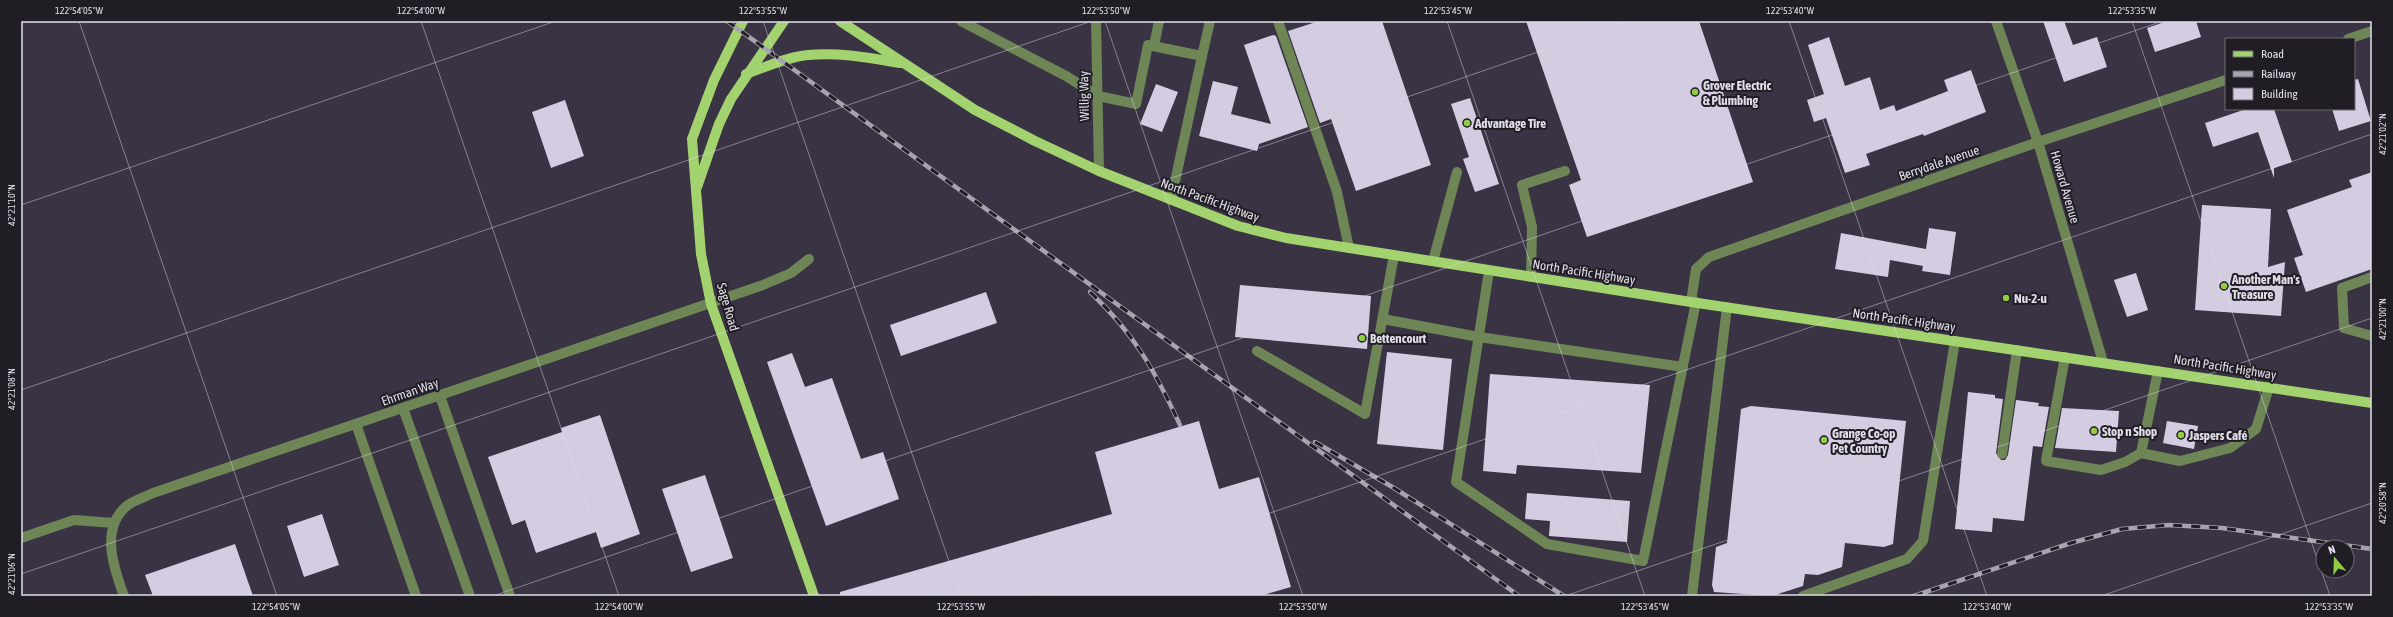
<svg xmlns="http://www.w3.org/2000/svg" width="2393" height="617" viewBox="0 0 2393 617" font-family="'Asap Condensed',sans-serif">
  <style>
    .building { fill: #d4cce1 }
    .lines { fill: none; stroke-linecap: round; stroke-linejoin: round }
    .minor { stroke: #6e8656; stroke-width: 10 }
    .major { stroke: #a2d36f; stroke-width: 10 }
    .rail-casing { stroke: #a8a3b0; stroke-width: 4.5 }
    .rail { stroke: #201d25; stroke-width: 3; stroke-dasharray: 9; stroke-linecap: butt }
    .ticks { fill: none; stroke: #e2dee9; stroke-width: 1; stroke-opacity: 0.45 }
    .poi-dot { fill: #90cd41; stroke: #201d25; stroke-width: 1.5 }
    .labels { text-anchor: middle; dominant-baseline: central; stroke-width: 4; stroke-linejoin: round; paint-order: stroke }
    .poi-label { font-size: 13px; font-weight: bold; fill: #e2dee9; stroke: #201d25; text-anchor: start }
    .street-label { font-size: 13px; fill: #e2dee9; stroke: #201d25 }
    .neatline { fill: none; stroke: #e2dee9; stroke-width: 1.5 }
    .ticks-label { font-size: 10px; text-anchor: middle; fill: #e2dee9 }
  </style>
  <rect width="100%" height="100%" fill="#3a3344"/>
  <g class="building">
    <polygon points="1319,21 1382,21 1431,165 1356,191 1331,119 1320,123 1288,31"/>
    <polygon points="1526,21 1699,21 1753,182 1587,237 1569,185 1581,180"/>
    <polygon points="2043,21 2064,21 2073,45 2097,37 2107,67 2064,82"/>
    <polygon points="2167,21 2196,21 2201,37 2155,52 2147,28"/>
    <polygon points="1273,35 1276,36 1308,127 1259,144 1257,151 1199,136 1213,81 1238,87 1231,114 1271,124 1244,45"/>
    <polygon points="1829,37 1845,86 1870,77 1880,110 1894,105 1896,111 1948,91 1944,80 1971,70 1986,112 1924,136 1923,134 1866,154 1870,165 1845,173 1826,118 1814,122 1807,100 1824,94 1808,45"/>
    <polygon points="2358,79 2371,121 2339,131 2332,109 2354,109 2354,80"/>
    <polygon points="1156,84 1178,92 1162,132 1140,124"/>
    <polygon points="1470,98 1499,184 1475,192 1463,159 1469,157 1451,104"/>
    <polygon points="565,100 584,156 551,168 532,112"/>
    <polygon points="2246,109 2274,109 2292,162 2274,168 2274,178 2258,132 2213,147 2205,123"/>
    <polygon points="2372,172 2372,269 2306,292 2294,258 2303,255 2287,210 2352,187 2349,180"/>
    <polygon points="2202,205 2271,209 2268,267 2285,262 2281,316 2195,310"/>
    <polygon points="1929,228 1956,232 1950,275 1922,271 1923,266 1890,260 1888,277 1835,269 1841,233 1926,249"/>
    <polygon points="2136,273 2148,310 2127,317 2114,280"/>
    <polygon points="1240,285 1371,296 1367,349 1235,337"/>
    <polygon points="986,292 997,323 901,356 890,325"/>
    <polygon points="1387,352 1452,359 1443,450 1377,444"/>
    <polygon points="792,353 805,387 832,378 861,459 883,452 899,499 826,526 767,362"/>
    <polygon points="1490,374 1650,385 1641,473 1517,465 1516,474 1483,471"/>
    <polygon points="1968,392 1995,395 1995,398 2003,399 1996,453 2001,460 2005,460 2008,455 2016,400 2039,403 2038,406 2049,407 2042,447 2033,446 2024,521 1993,518 1992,532 1955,529"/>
    <polygon points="1751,406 1906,421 1893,544 1884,547 1845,543 1842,567 1818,575 1805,574 1803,586 1772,596 1714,592 1712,585 1716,547 1727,543 1741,409"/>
    <polygon points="2062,408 2119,411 2116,452 2055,448"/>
    <polygon points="600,415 640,534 601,548 596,532 536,553 525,520 512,525 488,457 562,432 561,428"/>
    <polygon points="1199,421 1219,489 1259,477 1291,587 1260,596 840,596 840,592 1112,514 1095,452"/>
    <polygon points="2167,421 2198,426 2194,449 2163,443"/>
    <polygon points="705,475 733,558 691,572 662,489"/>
    <polygon points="1527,493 1630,501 1627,542 1549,536 1550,521 1525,519"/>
    <polygon points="322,514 339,565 304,577 287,526"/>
    <polygon points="235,544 253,596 153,596 145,575"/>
  </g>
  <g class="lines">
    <g class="minor">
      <polyline points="961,21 1066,76 1098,96 1136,104 1148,45 1202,56 1171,200"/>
      <polyline points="1096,21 1099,171"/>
      <polyline points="1278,21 1337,192 1349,248"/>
      <polyline points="1996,21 2038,142 2103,362"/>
      <polyline points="2348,39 2372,31"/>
      <polyline points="1154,46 1159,21"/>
      <polyline points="1202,56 1210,21"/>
      <polyline points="1433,261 1457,172"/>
      <polyline points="1489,271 1456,482 1547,544 1643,561 1696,302"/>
      <polyline points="1531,277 1532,227 1522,185 1565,171"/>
      <polyline points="2372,277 2342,288 2344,328 2372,336"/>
      <polyline points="1691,302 1696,269 1709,257 2038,142 2226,80"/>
      <polyline points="1383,319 1479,337 1683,367"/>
      <polyline points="1257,351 1365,414 1394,255"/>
      <polyline points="2065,357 2046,461 2101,470 2125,462 2141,453"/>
      <polyline points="2158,371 2141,453 2180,461 2230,448 2256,429 2269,387"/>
      <polyline points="440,396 510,596"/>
      <polyline points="403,408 470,596"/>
      <polyline points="356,424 416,596"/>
      <polyline points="2002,454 2017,350"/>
      <polyline points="21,538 74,520 114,523"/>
      <path d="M124,596C114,569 99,527 128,505C135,500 145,497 153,493L763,285L791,273L809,259"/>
      <polyline points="1692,596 1727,307"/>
      <polyline points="1803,596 1907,559 1923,541 1955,341"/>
    </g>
    <g class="major">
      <polyline points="743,21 714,80 692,139 701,254 711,304 814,596"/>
      <polyline points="840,21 975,110 1035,141 1099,171 1238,226 1286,238 1691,302 2372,403"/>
      <path d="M746,74C766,67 787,57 808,55C839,52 870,58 900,63"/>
      <polyline points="697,187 719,124 731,99 784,21"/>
    </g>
    <g class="rail-casing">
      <g id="rail">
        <polyline points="727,21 1519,596"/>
        <path d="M1090,292C1134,333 1155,371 1180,425"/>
        <polyline points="1315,442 1394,488 1564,596"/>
        <polyline points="1914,596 2071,543 2122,529 2169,525 2222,528 2372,549"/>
      </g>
    </g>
    <use href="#rail" class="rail"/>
  </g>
  <path class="ticks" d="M79,21L277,596M421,21L619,596M763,21L961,596M1105,21L1303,596M1447,21L1645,596M1789,21L1987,596M2132,21L2330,596M21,205L556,21M21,390L1092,21M21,574L1628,21M493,596L2163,21M1029,596L2372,134M1565,596L2372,318M2101,596L2372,503"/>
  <g class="poi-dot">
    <circle cx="1695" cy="92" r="4"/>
    <circle cx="1467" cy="123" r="4"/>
    <circle cx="2224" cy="286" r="4"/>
    <circle cx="2006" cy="298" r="4"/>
    <circle cx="1362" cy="338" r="4"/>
    <circle cx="2094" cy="431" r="4"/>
    <circle cx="2181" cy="435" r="4"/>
    <circle cx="1824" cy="440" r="4"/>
  </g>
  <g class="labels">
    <g class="poi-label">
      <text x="1703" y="85">Grover Electric<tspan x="1703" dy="15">&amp; Plumbing</tspan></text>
      <text x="1475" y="123">Advantage Tire</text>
      <text x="2232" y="279">Another Man's<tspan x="2232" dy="15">Treasure</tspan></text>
      <text x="2014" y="298">Nu-2-u</text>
      <text x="1370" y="338">Bettencourt</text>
      <text x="2102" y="431">Stop n Shop</text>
      <text x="1832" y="433">Grange Co-op<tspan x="1832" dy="15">Pet Country</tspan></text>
      <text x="2189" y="435">Jaspers Café</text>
    </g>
    <g class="street-label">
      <text transform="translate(1084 96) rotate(-91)">Willig Way</text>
      <text transform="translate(1939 163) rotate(-19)">Berrydale Avenue</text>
      <text transform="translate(2065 187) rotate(74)">Howard Avenue</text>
      <text transform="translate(1210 200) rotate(20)">North Pacific Highway</text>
      <text transform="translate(1584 272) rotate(9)">North Pacific Highway</text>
      <text transform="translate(728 307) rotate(74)">Sage Road</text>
      <text transform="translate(1904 320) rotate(8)">North Pacific Highway</text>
      <text transform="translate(2225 367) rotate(9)">North Pacific Highway</text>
      <text transform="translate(410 392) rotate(-19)">Ehrman Way</text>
    </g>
  </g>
  <rect width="2393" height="617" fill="none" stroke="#201d25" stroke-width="44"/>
  <rect x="2225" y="38" width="130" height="72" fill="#201d25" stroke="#6e6a73"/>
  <rect x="2233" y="51" width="20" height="6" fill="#a2d36f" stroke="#6e6a73"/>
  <text x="2261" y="58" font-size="12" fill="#e2dee9">Road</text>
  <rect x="2233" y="71" width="20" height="6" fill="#a8a3b0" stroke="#6e6a73"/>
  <text x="2261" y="78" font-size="12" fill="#e2dee9">Railway</text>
  <rect x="2233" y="88" width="20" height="12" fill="#d4cce1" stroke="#6e6a73"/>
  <text x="2261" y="98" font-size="12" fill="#e2dee9">Building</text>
  <g transform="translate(2335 559) rotate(341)"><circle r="19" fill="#201d25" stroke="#6e6a73"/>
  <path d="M0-3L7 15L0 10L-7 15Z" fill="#90cd41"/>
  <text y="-6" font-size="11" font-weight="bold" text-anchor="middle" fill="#e2dee9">N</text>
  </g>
  <rect x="22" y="22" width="2349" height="573" class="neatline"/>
  <g class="ticks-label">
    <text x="79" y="14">122°54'05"W</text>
    <text x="421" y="14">122°54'00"W</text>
    <text x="763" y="14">122°53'55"W</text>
    <text x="1106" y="14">122°53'50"W</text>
    <text x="1448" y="14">122°53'45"W</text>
    <text x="1790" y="14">122°53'40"W</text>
    <text x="2132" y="14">122°53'35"W</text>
    <text transform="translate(2382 134) rotate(-90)" y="4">42°21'02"N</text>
    <text transform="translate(11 205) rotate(-90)" y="4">42°21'10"N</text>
    <text transform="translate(2382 319) rotate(-90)" y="4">42°21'00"N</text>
    <text transform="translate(11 389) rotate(-90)" y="4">42°21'08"N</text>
    <text transform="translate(2382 503) rotate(-90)" y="4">42°20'58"N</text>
    <text transform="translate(11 574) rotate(-90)" y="4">42°21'06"N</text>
    <text x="276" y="610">122°54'05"W</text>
    <text x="619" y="610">122°54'00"W</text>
    <text x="961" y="610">122°53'55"W</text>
    <text x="1303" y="610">122°53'50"W</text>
    <text x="1645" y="610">122°53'45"W</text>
    <text x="1987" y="610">122°53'40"W</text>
    <text x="2329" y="610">122°53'35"W</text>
  </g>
</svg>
